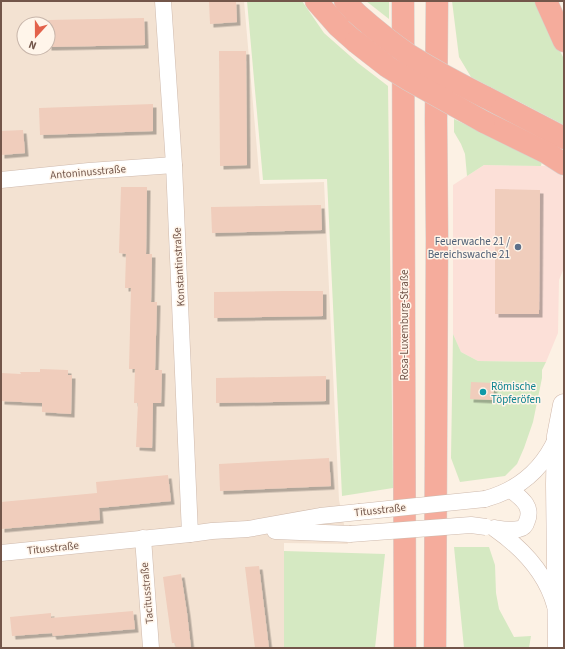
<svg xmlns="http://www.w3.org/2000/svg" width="565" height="649" viewBox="0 0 565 649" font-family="'Source Sans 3',sans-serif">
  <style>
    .residential { fill: #f3e2d2; fill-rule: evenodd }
    .commercial { fill: #fce0d8 }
    .green { fill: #d5e9c2 }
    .building { fill: #f0cdbc; filter: url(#shadow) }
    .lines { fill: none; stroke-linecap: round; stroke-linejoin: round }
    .street-casing { stroke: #cfbaad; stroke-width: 17 }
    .secondary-casing { stroke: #d2b9ab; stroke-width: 23 }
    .highway-casing { stroke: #d8d0cc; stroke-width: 23 }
    .street { stroke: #fff; stroke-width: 16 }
    .secondary { stroke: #fff; stroke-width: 22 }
    .highway { stroke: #f5ac9c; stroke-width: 22 }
    .street-bridge-casing { stroke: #cfbaad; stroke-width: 17; stroke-linecap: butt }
    .highway-bridge-casing { stroke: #d8d0cc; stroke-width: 23; stroke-linecap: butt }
    .street-bridge { stroke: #fff; stroke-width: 16 }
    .highway-bridge { stroke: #f5ac9c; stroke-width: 22 }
    .service-dot { fill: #5c6f8a; stroke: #fff5ea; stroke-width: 1.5 }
    .culture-dot { fill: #0f9aa8; stroke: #fff5ea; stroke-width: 1.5 }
    .labels { text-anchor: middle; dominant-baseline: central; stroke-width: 3; stroke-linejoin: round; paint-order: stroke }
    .street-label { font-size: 11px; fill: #73564a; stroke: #fff5ea }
    .service-label { font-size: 11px; fill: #4e5e75; stroke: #fff5ea; text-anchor: end }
    .culture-label { font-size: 11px; fill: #0d838f; stroke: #fff5ea; text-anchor: start }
  </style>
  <defs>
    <filter id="shadow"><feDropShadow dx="3.5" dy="3.5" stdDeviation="0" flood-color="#0004"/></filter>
  </defs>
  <rect width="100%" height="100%" fill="#fcf1e4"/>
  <path class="residential" d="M1,1H244L260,184L324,182L339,500L348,544L284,543V648H1ZM24,24H48V48H24Z"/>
  <polygon class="commercial" points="484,165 550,166 564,178 564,268 559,280 558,333 546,362 478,361 461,352 453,334 453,185"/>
  <g class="green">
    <polygon points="247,1 302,1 324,33 358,63 388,86 393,488 342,496 327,179 263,180"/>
    <polygon points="366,1 389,1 389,19"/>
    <polygon points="452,1 539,1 551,33 564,59 564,125 471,77 459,57"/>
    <polygon points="454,119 542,161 541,166 484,165 467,176 465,154 461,144 454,132"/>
    <polygon points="453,334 461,352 478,361 546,362 542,370 542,378 533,422 524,448 517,464 505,476 460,482 451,458"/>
    <polygon points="454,547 489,547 495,565 496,593 499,609 514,637 531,636 529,648 464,648"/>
    <polygon points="284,551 385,554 375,648 284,648"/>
  </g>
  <g class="building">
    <polygon points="209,1 236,1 237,22 210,24"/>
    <polygon points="144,18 145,45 48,47 48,20"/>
    <polygon points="219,51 246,51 247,165 220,166"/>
    <polygon points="153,104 153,131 40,135 39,108"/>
    <polygon points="23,130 25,153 1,155 1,131"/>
    <polygon points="121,187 147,187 146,254 152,254 151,302 157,302 155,370 162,370 161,403 153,403 152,448 136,447 138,403 134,403 135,369 129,369 131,288 125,288 126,254 119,253"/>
    <polygon points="495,189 540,190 539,314 495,314"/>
    <polygon points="321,205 322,230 212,233 211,207"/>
    <polygon points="286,291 323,291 323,316 214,318 214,292"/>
    <polygon points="40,369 68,370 68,375 72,375 71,414 42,412 42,403 1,401 1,373 21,374 20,372 40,372"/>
    <polygon points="326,376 326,401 216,403 216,378"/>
    <polygon points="471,382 494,383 493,400 470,399"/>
    <polygon points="329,458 331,486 220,491 219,464"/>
    <polygon points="168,475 171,501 99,508 100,520 1,529 1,502 97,493 96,482"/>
    <polygon points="259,566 269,648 255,648 245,567"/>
    <polygon points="181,574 187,613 191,648 176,648 175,643 172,643 163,577"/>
    <polygon points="133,611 135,629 53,636 52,633 12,636 10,617 51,613 51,618"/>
  </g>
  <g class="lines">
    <g class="street-casing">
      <g id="street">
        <polyline points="163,1 174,165 190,534"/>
        <polyline points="1,180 89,171 174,165"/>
        <path d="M485,499C518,490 542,470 556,439"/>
        <path d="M494,528C501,529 512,531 519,529C524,528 526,525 527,521C533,506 521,498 511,490"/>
        <path d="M495,529C522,548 546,573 555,606"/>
        <polyline points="275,531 350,534"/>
        <polyline points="143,538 151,648"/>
        <polyline points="1,553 190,534 212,531 248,529 320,516 359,512"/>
      </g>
    </g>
    <g class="secondary-casing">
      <polyline id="secondary" points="559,648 557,484 558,436 564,405"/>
    </g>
    <g class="highway-casing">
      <g id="highway">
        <polyline points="316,1 338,26 356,42"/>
        <polyline points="345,1 356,13"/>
        <polyline points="403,1 405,648"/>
        <polyline points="546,1 564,41"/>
        <polyline points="485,97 564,138"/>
        <polyline points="484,122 547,153 564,164"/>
        <polyline points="435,648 437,239 436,120 437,1"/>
      </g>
    </g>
    <use href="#street" class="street"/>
    <use href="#secondary" class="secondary"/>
    <use href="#highway" class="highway"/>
    <g class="street-bridge-casing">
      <g id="street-bridge">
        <polyline points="359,512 485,499"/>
        <polyline points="350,534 471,525 486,527"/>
      </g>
    </g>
    <g class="highway-bridge-casing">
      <g id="highway-bridge">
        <path d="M356,13C373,28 390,42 409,55C433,70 459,84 485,97"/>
        <polyline points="356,42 388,67 409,80 484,122"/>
      </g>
    </g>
    <use href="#street-bridge" class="street-bridge"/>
    <use href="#highway-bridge" class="highway-bridge"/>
  </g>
  <circle class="service-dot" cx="518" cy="247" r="4"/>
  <circle class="culture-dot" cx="483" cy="392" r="4"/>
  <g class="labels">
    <g class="street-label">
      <text transform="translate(88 172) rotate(-5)">Antoninusstraße</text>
      <text transform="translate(179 267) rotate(-93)">Konstantinstraße</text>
      <text transform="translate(404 325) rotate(-90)">Rosa-Luxemburg-Straße</text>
      <text transform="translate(380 510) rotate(-6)">Titusstraße</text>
      <text transform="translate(53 548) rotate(-6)">Titusstraße</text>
      <text transform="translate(147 593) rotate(-95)">Tacitusstraße</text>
    </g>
    <g class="service-label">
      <text x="510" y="241">Feuerwache 21 /<tspan x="510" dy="13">Bereichswache 21</tspan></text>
    </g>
    <g class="culture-label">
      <text x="491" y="386">Römische<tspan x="491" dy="13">Töpferöfen</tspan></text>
    </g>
  </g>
  <rect width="565" height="649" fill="none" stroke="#73564a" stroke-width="4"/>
  <g transform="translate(36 36) rotate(201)"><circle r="19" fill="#fff5ea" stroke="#c7b5aa"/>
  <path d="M0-3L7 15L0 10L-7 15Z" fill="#e3624b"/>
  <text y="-6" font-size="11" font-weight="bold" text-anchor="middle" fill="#73564a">N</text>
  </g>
</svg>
